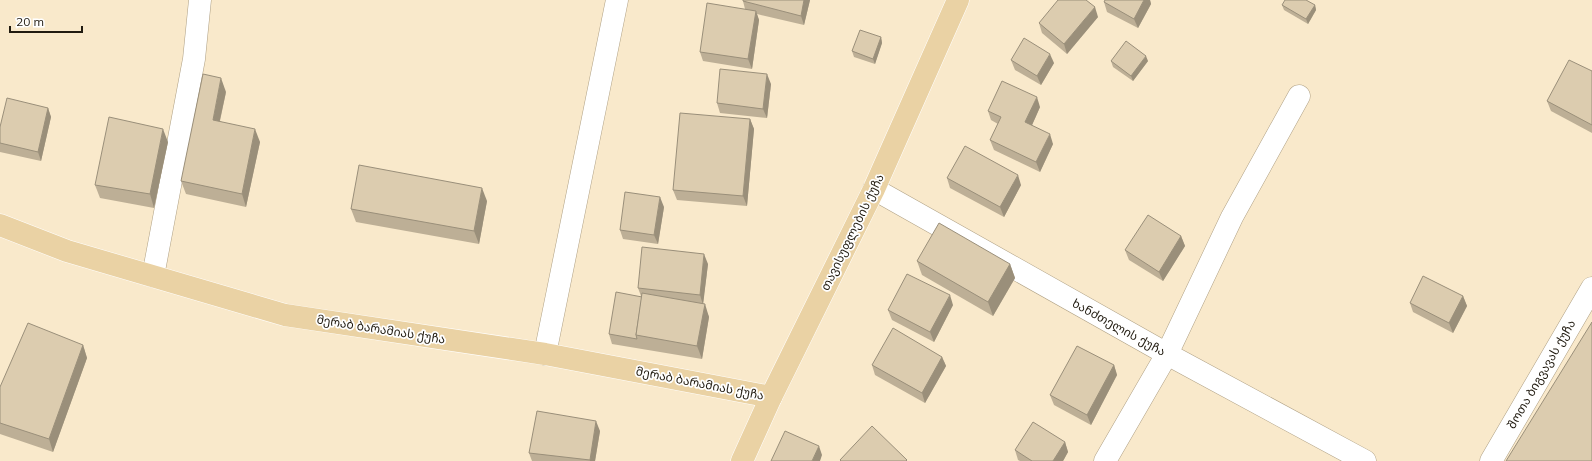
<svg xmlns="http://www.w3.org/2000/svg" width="1592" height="461" viewBox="0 0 1592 461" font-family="Mulish,'Noto Sans Georgian',sans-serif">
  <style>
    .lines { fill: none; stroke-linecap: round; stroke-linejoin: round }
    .minor-casing { stroke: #afa084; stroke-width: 23 }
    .major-casing { stroke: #fff; stroke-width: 23 }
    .minor { stroke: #fff; stroke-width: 22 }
    .major { stroke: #ead2a4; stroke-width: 22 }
    .wall { fill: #bdaf96 }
    .shaded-wall { fill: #9a8f7a }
    .building { fill: #dcccaf; stroke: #9a8f7a }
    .labels { text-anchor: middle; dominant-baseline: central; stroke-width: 3.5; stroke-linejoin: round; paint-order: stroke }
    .street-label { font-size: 12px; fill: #211b10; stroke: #fff }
  </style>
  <rect width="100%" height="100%" fill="#f9e9cb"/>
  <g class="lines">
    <g class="minor-casing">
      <g id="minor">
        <polyline points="874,189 1167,354 1365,461"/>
        <polyline points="153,276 194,59 200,0"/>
        <polyline points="545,354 617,0"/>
        <polyline points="1105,461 1167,354 1232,217 1299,96"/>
        <polyline points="1491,461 1592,288"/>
      </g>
    </g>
    <g class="major-casing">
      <g id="major">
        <polyline points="0,225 67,251 285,315 545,354 771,397"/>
        <polyline points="742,461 771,397 874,189 958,0"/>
      </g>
    </g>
    <use href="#minor" class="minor"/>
    <use href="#major" class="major"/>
  </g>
  <g class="wall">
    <polygon points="810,0 804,25 757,14 759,20 752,69 703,61 700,52 745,9 743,1"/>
    <polygon points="1105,0 1150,0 1151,4 1138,28 1107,12 1104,2"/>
    <polygon points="1282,5 1315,5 1316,10 1308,24 1284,10"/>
    <polygon points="1098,17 1067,54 1042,33 1039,23"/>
    <polygon points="881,37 882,43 875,64 854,57 852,51"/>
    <polygon points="1011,60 1054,63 1041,85 1015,70"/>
    <polygon points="1111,61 1148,61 1133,81 1113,67"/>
    <polygon points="1592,71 1592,133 1551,111 1547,101"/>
    <polygon points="771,84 767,118 720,113 717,103"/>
    <polygon points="226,92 220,121 260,142 246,207 186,194 181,181"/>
    <polygon points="1040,107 1032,125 1053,144 1040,172 994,150 990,140 998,124 991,120 988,111"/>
    <polygon points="48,108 51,117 41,161 0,152 0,127"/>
    <polygon points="750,119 754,129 747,206 677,200 673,190"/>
    <polygon points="168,142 154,208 100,198 95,185"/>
    <polygon points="947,178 1021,185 1004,217 950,188"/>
    <polygon points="487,201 479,244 356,222 351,209"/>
    <polygon points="664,207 658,244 623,239 620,230"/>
    <polygon points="1181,236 1185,246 1163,281 1129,260 1125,250"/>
    <polygon points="917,261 1010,264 1015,278 993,316 922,275"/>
    <polygon points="708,264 703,303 709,317 702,359 612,344 609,334 641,296 638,288"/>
    <polygon points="1463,296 1467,306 1453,333 1413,312 1410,303"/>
    <polygon points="953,305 934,342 892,320 888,310"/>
    <polygon points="83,345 87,358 53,452 0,434 0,387"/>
    <polygon points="942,357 946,366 925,403 875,375 872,365"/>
    <polygon points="1114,365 1117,375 1091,425 1054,405 1050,395"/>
    <polygon points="600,431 595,461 532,461 529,453"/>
    <polygon points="1065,442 1068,452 1063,461 1020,461 1018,460 1015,450"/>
  </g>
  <g class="shaded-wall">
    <polygon points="804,0 810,0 804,25 801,16"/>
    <polygon points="1144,0 1150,0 1151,4 1138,28 1134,19"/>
    <polygon points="1315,5 1316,10 1308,24 1306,19"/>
    <polygon points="1095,7 1098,17 1067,54 1064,44"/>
    <polygon points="756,11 759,20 752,69 748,59"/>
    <polygon points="881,37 882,43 875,64 873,59"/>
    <polygon points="1050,54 1054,63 1041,85 1037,76"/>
    <polygon points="1146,56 1148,61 1133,81 1131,76"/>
    <polygon points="767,74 771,84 767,118 763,109"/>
    <polygon points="221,78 226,92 217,133 213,120"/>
    <polygon points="1037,97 1040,107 1029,132 1025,122"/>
    <polygon points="48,108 51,117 41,161 38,152"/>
    <polygon points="750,119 754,129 747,206 743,196"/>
    <polygon points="163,129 168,142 154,208 150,194"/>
    <polygon points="255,129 260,142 246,207 242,194"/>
    <polygon points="1050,134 1053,144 1040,172 1036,162"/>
    <polygon points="1018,175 1021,185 1004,217 1000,207"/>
    <polygon points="482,188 487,201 479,244 474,231"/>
    <polygon points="660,197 664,207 658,244 654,235"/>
    <polygon points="1181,236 1185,246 1163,281 1159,272"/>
    <polygon points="704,254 708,264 703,305 700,295"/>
    <polygon points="1010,264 1015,278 993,316 988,302"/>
    <polygon points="950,295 953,305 934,342 930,332"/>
    <polygon points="1463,296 1467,306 1453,333 1449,323"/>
    <polygon points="705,304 709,317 702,359 697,346"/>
    <polygon points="83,345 87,358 53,452 49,439"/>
    <polygon points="942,357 946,366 925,403 922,393"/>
    <polygon points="1114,365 1117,375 1091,425 1087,415"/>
    <polygon points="596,421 600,431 595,461 590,461 590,460"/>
    <polygon points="1065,442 1068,452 1063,461 1053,461"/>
    <polygon points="819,446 822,455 820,461 812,461"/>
  </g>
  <g class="building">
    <polygon points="743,0 804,0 801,16 743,1"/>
    <polygon points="1058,0 1086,0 1095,7 1064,44 1039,23"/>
    <polygon points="1105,0 1144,0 1134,19 1104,2"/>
    <polygon points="1285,0 1306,0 1315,5 1306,19 1282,5"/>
    <polygon points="707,3 756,11 748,59 700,52"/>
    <polygon points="860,30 881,37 873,59 852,51"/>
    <polygon points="1024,38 1050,54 1037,76 1011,60"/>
    <polygon points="1126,41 1146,56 1131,76 1111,61"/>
    <polygon points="1569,60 1592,71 1592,125 1547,101"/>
    <polygon points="720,69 767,74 763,109 717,103"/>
    <polygon points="203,74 221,78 213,120 255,129 242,194 181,181"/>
    <polygon points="1002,81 1037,97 1025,122 1050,134 1036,162 990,140 1001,117 988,111"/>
    <polygon points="7,98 48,108 38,152 0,143 0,127"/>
    <polygon points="680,113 750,119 743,196 673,190"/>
    <polygon points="109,117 163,129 150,194 95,185"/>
    <polygon points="965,146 1018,175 1000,207 947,178"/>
    <polygon points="359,165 482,188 474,231 351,209"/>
    <polygon points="625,192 660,197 654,235 620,230"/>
    <polygon points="1148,215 1181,236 1159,272 1125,250"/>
    <polygon points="939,223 1010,264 988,302 917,261"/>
    <polygon points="642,247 704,254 700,295 638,288"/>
    <polygon points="907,274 950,295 930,332 888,310"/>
    <polygon points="1423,276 1463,296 1449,323 1410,303"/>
    <polygon points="616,292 642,297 636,335 637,339 609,334"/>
    <polygon points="642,293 705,304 697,346 636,335"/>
    <polygon points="1592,322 1592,461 1506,461"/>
    <polygon points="28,323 83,345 49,439 0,423 0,387"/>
    <polygon points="893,328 942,357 922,393 872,365"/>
    <polygon points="1077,346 1114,365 1087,415 1050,395"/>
    <polygon points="537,411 596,421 590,460 529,453"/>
    <polygon points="1033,422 1065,442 1053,461 1032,461 1015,450"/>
    <polygon points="872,426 907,460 906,461 841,461 840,460"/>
    <polygon points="785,431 819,446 812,461 771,461"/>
  </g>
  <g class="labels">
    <g class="street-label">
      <text transform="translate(852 232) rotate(-64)">თავისუფლების ქუჩა</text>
      <text transform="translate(1119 327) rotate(29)">ხანძთელის ქუჩა</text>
      <text transform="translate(381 329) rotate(9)">მერაბ ბარამიას ქუჩა</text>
      <text transform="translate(1541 374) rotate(-60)">შოთა ბიგვავას ქუჩა</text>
      <text transform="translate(700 383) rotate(11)">მერაბ ბარამიას ქუჩა</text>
    </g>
  </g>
  <path d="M10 26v6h72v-6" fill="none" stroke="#211b10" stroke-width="2"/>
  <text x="16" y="26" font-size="12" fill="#211b10" stroke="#ffffff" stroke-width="3" paint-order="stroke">20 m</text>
</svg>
